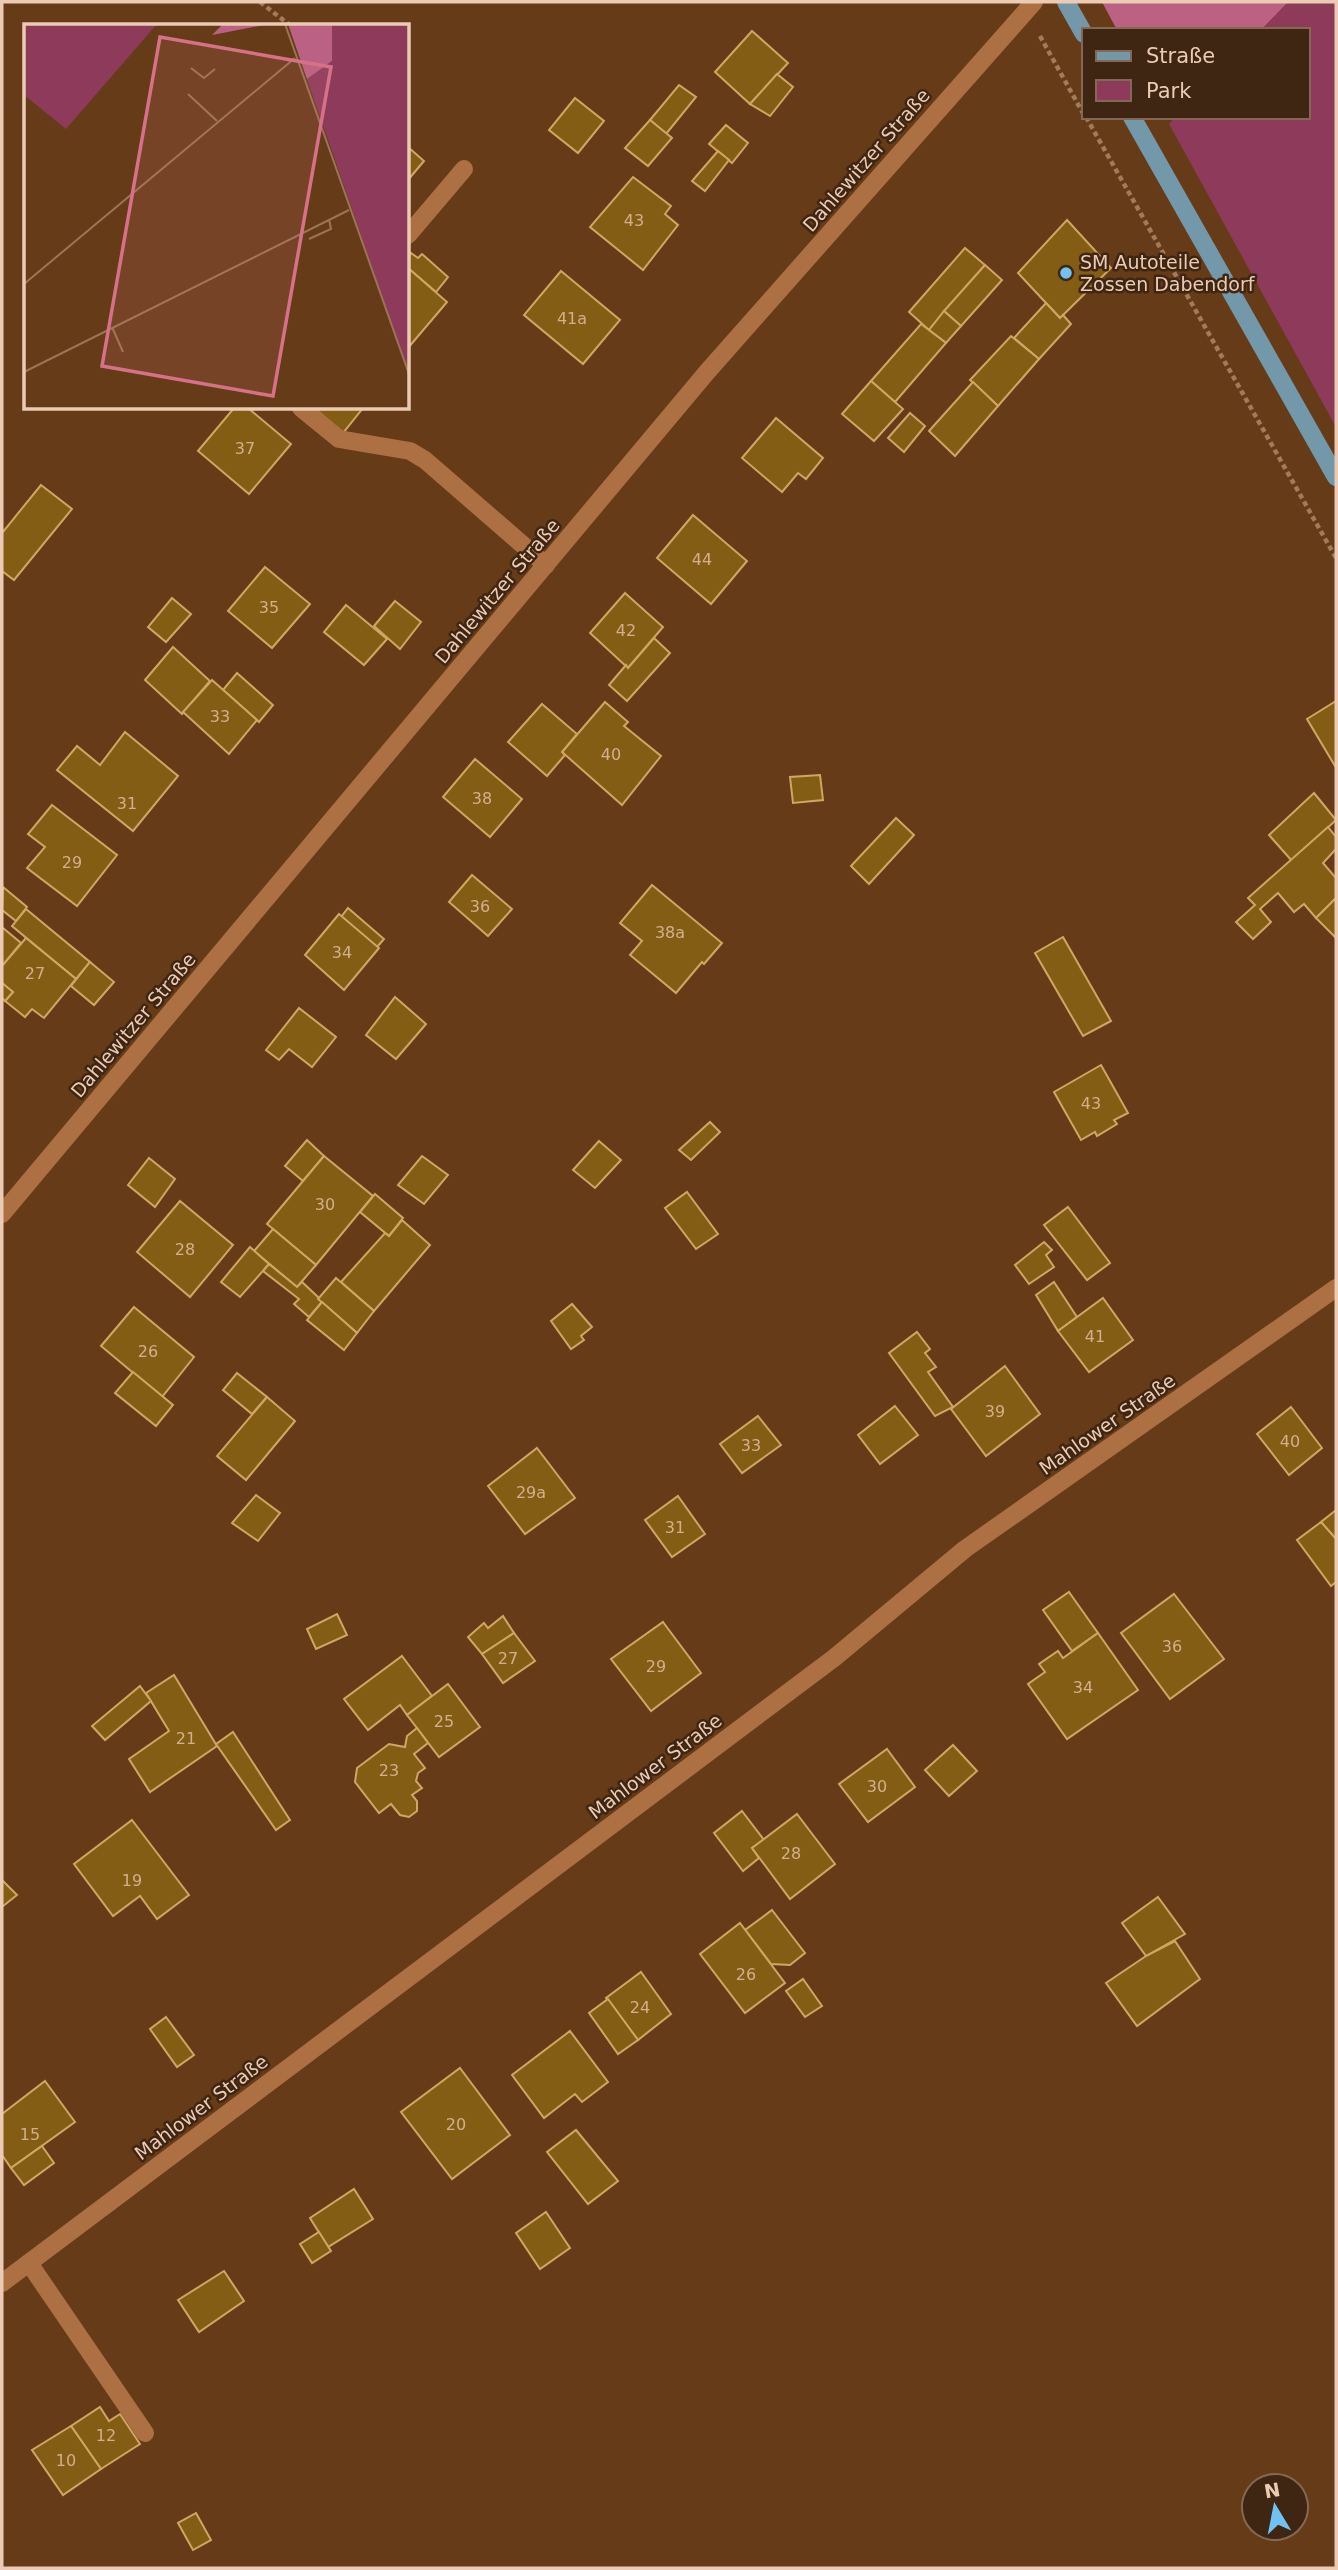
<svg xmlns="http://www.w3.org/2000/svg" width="1338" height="2570" viewBox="0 0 1338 2570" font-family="'DejaVu Sans',sans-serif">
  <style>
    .green { fill: #8d3a5b }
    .forest { fill: #bb6183 }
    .building { fill: #845d15; stroke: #d1a664; stroke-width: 2 }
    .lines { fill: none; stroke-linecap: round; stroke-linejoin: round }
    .path { stroke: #a17b5c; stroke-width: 4.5; stroke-dasharray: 5 3.5; stroke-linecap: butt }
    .lane { stroke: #ac7042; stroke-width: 18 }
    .street { stroke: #ac7042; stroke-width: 18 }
    .primary { stroke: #7398a9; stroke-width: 18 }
    .poi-dot { fill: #70c2f4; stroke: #3f2613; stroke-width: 2.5 }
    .labels { text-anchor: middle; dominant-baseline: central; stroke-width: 5; stroke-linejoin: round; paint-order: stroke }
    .number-label { font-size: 16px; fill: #d1b08c }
    .street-label { font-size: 19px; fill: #ebcbb3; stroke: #3f2613 }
    .poi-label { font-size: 19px; fill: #ebcbb3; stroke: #3f2613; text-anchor: start }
    .inset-road { fill: none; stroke: #9b7555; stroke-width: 2 }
    .view { fill: #d67287; fill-opacity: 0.15; stroke: #d67287; stroke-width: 3.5 }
    .inset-edge { fill: none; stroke: #ebcbb3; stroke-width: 3.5 }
  </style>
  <rect width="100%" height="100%" fill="#663b17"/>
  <polygon class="green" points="1288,2 1336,2 1336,427 1169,124 1175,117 1308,117 1308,30 1261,30"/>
  <polygon class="forest" points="1102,2 1288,2 1261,30 1117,30"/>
  <g class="building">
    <polygon points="752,31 788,63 750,104 715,72"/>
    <polygon points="777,74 793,87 770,116 750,104"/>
    <polygon points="679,85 696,97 666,134 650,120"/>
    <polygon points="575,98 604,121 578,153 549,130"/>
    <polygon points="650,120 672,138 648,166 625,148"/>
    <polygon points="726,125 748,143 732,163 709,144"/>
    <polygon points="408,147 424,161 408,180"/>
    <polygon points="718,151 729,160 705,191 692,181"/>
    <polygon points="633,177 671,206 665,214 678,225 643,270 590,227"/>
    <polygon points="1067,220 1111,268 1060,318 1018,273"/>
    <polygon points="965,248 985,265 929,330 909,312"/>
    <polygon points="411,253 418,258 422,254 448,277 436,292 408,268 408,257"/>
    <polygon points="985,265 1002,280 961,326 944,311"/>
    <polygon points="408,268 447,302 408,348"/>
    <polygon points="561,271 620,320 583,364 524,315"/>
    <polygon points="1046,303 1060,318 1063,315 1071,324 1039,359 1014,338"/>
    <polygon points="944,311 961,326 946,343 929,330"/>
    <polygon points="921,324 946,343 895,402 871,381"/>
    <polygon points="1011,336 1039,359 998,406 970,380"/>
    <polygon points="871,381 903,409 874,441 842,414"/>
    <polygon points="973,382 998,406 955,456 929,431"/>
    <polygon points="234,408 248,408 291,444 249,494 198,451"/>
    <polygon points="314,408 363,408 343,433"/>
    <polygon points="910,413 925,426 904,452 888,438"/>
    <polygon points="776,418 823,458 806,479 798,473 782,492 742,458"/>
    <polygon points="41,485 72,509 14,580 2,571 2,533"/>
    <polygon points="693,515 747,561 711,604 657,558"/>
    <polygon points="265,567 310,604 272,648 228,611"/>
    <polygon points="625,593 663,627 628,668 590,633"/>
    <polygon points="172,598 191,614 166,642 148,627"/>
    <polygon points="395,601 421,622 400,649 374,626"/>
    <polygon points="346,605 387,639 364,665 324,632"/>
    <polygon points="654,638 670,653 627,701 609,685 626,665 628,668"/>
    <polygon points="173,647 210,681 182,714 145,680"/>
    <polygon points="237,673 273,705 259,722 223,690"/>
    <polygon points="212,680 257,720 229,754 183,712"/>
    <polygon points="1336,701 1336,765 1335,766 1307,719"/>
    <polygon points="605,702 628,722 624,726 661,756 622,805 562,752"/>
    <polygon points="542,704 577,734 562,752 565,755 547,776 508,742"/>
    <polygon points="125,732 178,776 133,831 57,770 77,746 100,765"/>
    <polygon points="475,759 522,799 490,837 443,797"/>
    <polygon points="820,775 823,800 793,803 790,777"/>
    <polygon points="1314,793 1336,820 1292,861 1269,835"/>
    <polygon points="52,805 117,855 77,906 27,868 45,847 28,834"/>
    <polygon points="896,818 914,835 869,884 851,866"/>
    <polygon points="1328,827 1336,837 1336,849 1323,863 1336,878 1336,898 1316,918 1304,904 1294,912 1278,893 1260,909 1271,922 1253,939 1236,922 1255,905 1248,898"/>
    <polygon points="472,875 512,909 488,936 449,902"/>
    <polygon points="652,885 722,943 704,964 702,962 676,993 630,955 642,941 620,923"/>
    <polygon points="3,887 27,907 16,921 2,910"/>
    <polygon points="1336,898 1336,935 1335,937 1316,918"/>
    <polygon points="348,908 384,939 377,947 341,917"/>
    <polygon points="26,909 90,962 76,979 12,926"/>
    <polygon points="339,914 379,948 344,990 305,955"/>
    <polygon points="3,928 21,943 2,966 2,930"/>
    <polygon points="1063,937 1111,1021 1083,1036 1035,953"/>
    <polygon points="26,938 76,979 44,1018 32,1009 25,1017 5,1001 13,992 2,983 2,966"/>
    <polygon points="90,962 114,982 94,1005 71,986"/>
    <polygon points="2,983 13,992 5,1001 2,998"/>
    <polygon points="395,997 426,1024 396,1059 366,1035"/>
    <polygon points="299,1008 336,1037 312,1067 289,1049 279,1060 266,1050"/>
    <polygon points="1101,1065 1128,1113 1114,1120 1117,1124 1097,1136 1095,1132 1081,1140 1054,1092"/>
    <polygon points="710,1122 720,1132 691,1160 679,1150"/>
    <polygon points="307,1140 324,1156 303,1181 285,1166"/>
    <polygon points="599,1141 621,1160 595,1188 573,1170"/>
    <polygon points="324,1156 373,1196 316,1265 267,1224"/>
    <polygon points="422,1156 448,1175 424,1204 398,1185"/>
    <polygon points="149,1158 175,1179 155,1207 128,1185"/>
    <polygon points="687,1192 718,1234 696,1249 665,1208"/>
    <polygon points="375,1194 403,1218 389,1236 360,1212"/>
    <polygon points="180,1201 233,1245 190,1297 137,1252"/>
    <polygon points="1068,1207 1110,1263 1087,1280 1044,1225"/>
    <polygon points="402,1220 430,1245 374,1311 341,1282 385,1233 389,1236"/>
    <polygon points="273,1229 316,1265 297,1287 254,1251"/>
    <polygon points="1044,1242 1052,1250 1046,1255 1054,1267 1029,1284 1015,1265"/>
    <polygon points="250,1247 269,1264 240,1297 221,1282"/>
    <polygon points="269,1264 297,1287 302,1282 319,1298 322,1302 309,1317 294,1304 299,1299 263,1271"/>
    <polygon points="336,1278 374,1311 357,1333 318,1299"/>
    <polygon points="1054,1282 1077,1317 1058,1331 1036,1295"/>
    <polygon points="1103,1298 1133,1340 1089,1372 1058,1331"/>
    <polygon points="322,1302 357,1333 344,1350 307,1320"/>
    <polygon points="572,1304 592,1327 581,1336 584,1340 571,1349 551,1321"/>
    <polygon points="134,1307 194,1357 162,1397 101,1346"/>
    <polygon points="917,1332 930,1349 925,1353 936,1367 928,1372 953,1407 935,1416 889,1353"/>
    <polygon points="1005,1366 1040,1414 986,1456 951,1409"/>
    <polygon points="133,1372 173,1405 156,1426 115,1393"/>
    <polygon points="237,1373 267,1397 252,1414 223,1390"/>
    <polygon points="267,1397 295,1421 246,1480 217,1456"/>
    <polygon points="895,1406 918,1435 880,1464 858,1435"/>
    <polygon points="1291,1407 1322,1448 1289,1475 1257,1434"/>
    <polygon points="758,1416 781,1445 742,1473 720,1444"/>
    <polygon points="537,1448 575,1498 525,1534 488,1486"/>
    <polygon points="256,1495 280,1513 258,1541 232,1523"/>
    <polygon points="678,1496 705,1534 672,1557 645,1520"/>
    <polygon points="1336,1510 1336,1539 1321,1522"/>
    <polygon points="1321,1522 1336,1539 1336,1582 1331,1586 1297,1540"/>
    <polygon points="1069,1592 1098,1633 1072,1651 1043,1610"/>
    <polygon points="1174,1594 1224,1659 1170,1699 1121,1633"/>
    <polygon points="337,1614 347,1635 316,1649 307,1629"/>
    <polygon points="503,1616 514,1633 482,1654 468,1637 484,1623 488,1628"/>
    <polygon points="663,1622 701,1673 651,1711 611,1659"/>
    <polygon points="514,1633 535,1661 503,1683 482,1654"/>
    <polygon points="1098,1633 1138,1690 1067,1739 1028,1684 1045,1672 1039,1664 1058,1651 1063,1658"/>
    <polygon points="402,1656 432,1696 407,1715 400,1705 368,1730 344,1699"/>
    <polygon points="174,1675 217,1746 150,1792 129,1759 169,1731 146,1693"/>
    <polygon points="448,1684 480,1727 439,1757 407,1715"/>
    <polygon points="140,1686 151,1701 105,1740 92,1726"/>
    <polygon points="417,1728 428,1743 414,1754 425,1768 418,1773 416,1781 422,1788 412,1795 417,1801 417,1811 409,1817 400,1815 391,1804 379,1813 355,1782 357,1768 389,1744 405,1747 407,1736"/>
    <polygon points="233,1732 290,1820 276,1830 216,1744"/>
    <polygon points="953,1745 977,1771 949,1796 925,1770"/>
    <polygon points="887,1749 915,1787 868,1822 839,1784"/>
    <polygon points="742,1811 764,1840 752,1848 759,1858 743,1871 714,1833"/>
    <polygon points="797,1814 835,1864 790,1899 752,1848"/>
    <polygon points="132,1820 189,1895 157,1919 140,1896 113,1916 74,1864"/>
    <polygon points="2,1880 17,1895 2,1907"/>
    <polygon points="1158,1897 1185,1934 1146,1956 1122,1923"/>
    <polygon points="772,1910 805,1953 790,1965 771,1964 745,1930"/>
    <polygon points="740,1923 785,1983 745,2013 700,1954"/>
    <polygon points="1175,1941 1200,1979 1137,2026 1106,1983 1146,1956"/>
    <polygon points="641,1972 671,2014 638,2040 606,1998"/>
    <polygon points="803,1979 822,2006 805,2017 786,1991"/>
    <polygon points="608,1999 638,2040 618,2054 589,2013"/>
    <polygon points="166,2017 194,2055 177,2067 150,2029"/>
    <polygon points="570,2031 608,2082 582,2102 575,2094 544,2118 512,2075"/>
    <polygon points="460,2068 510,2135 452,2179 401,2112"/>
    <polygon points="45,2081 75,2122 11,2168 2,2155 2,2114"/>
    <polygon points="576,2130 618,2181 588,2204 547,2152"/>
    <polygon points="42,2146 54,2163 24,2185 11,2168"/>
    <polygon points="354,2189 373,2219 328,2247 310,2218"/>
    <polygon points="546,2212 570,2248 540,2269 516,2233"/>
    <polygon points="319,2232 331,2251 312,2263 300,2244"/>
    <polygon points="224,2271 244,2301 199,2332 178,2300"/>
    <polygon points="100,2407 109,2421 120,2414 140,2444 101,2469 71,2426"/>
    <polygon points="71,2426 101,2469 63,2495 32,2450"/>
    <polygon points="196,2513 211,2540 193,2550 178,2523"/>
  </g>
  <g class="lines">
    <g class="path">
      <polyline points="260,2 291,26"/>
      <polyline points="1040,36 1084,115"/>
      <polyline points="1086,117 1336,558"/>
    </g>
    <g class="lane">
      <polyline points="408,235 464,169"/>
      <polyline points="301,408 339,439 410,451 425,460 546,565"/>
      <polyline points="29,2263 145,2433"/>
    </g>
    <g class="street">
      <polyline points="2,1214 707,372 1034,2"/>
      <polyline points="2,2283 834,1658 965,1549 1336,1288"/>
    </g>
    <g class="primary">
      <polyline points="1066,2 1084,34"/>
      <polyline points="1132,117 1336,477"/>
    </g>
  </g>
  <circle class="poi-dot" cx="1066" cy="273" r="7"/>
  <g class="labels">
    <g class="number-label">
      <text x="634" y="220">43</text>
      <text x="572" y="318">41a</text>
      <text x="245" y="448">37</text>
      <text x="702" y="559">44</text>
      <text x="269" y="607">35</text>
      <text x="626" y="630">42</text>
      <text x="220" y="716">33</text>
      <text x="611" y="754">40</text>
      <text x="482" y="798">38</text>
      <text x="127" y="803">31</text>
      <text x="72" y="862">29</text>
      <text x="480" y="906">36</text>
      <text x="670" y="932">38a</text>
      <text x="342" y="952">34</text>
      <text x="35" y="973">27</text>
      <text x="1091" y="1103">43</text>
      <text x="325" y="1204">30</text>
      <text x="185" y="1249">28</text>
      <text x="1095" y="1336">41</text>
      <text x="148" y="1351">26</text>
      <text x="995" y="1411">39</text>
      <text x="1290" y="1441">40</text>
      <text x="751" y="1445">33</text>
      <text x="531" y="1492">29a</text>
      <text x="675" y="1527">31</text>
      <text x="1172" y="1646">36</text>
      <text x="508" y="1658">27</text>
      <text x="656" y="1666">29</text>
      <text x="1083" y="1687">34</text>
      <text x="444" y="1721">25</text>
      <text x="186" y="1738">21</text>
      <text x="389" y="1770">23</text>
      <text x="877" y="1786">30</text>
      <text x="791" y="1853">28</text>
      <text x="132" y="1880">19</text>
      <text x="746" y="1974">26</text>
      <text x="640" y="2007">24</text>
      <text x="456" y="2124">20</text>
      <text x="30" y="2134">15</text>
      <text x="106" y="2435">12</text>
      <text x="66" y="2460">10</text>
    </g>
    <g class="street-label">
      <text transform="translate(866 160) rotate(-49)">Dahlewitzer Straße</text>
      <text transform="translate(497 591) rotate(-50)">Dahlewitzer Straße</text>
      <text transform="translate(133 1025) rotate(-50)">Dahlewitzer Straße</text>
      <text transform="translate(1107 1424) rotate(-35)">Mahlower Straße</text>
      <text transform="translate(655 1766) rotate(-37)">Mahlower Straße</text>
      <text transform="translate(201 2107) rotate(-37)">Mahlower Straße</text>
    </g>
    <g class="poi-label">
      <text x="1080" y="262">SM Autoteile<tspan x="1080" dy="22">Zossen Dabendorf</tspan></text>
    </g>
  </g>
  <g transform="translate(24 24)">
    <rect width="385" height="385" fill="#663b17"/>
    <path d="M1,0H133L42,105L0,71ZM308,0H385V350L283,55L308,37Z" fill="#8d3a5b"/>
    <path d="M199,0H245L188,11ZM264,0H308V37L283,55Z" fill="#bb6183"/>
    <path class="inset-road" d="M261,0L385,350M167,44L180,54L191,45M164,70L193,97M285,215L307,205L305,195M0,260L271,34M88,303L99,328M0,348L325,186"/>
    <path class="view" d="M136,13L307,43L249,372L78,342Z"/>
    <rect width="385" height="385" class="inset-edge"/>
  </g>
  <rect width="1338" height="2570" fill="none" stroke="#ebcbb3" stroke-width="7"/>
  <rect x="1082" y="28" width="228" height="91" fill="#3f2613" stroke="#846853" stroke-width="2"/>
  <rect x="1096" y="51" width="35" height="10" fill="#7398a9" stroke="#846853" stroke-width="2"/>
  <text x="1146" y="63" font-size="21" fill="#ebcbb3">Straße</text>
  <rect x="1096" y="80" width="35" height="21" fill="#8d3a5b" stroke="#846853" stroke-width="2"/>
  <text x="1146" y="98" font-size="21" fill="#ebcbb3">Park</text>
  <g transform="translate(1275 2507) rotate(350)"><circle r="33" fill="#3f2613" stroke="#846853" stroke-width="2"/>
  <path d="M0-5L12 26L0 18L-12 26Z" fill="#70c2f4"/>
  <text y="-10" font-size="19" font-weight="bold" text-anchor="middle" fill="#ebcbb3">N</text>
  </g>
</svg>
